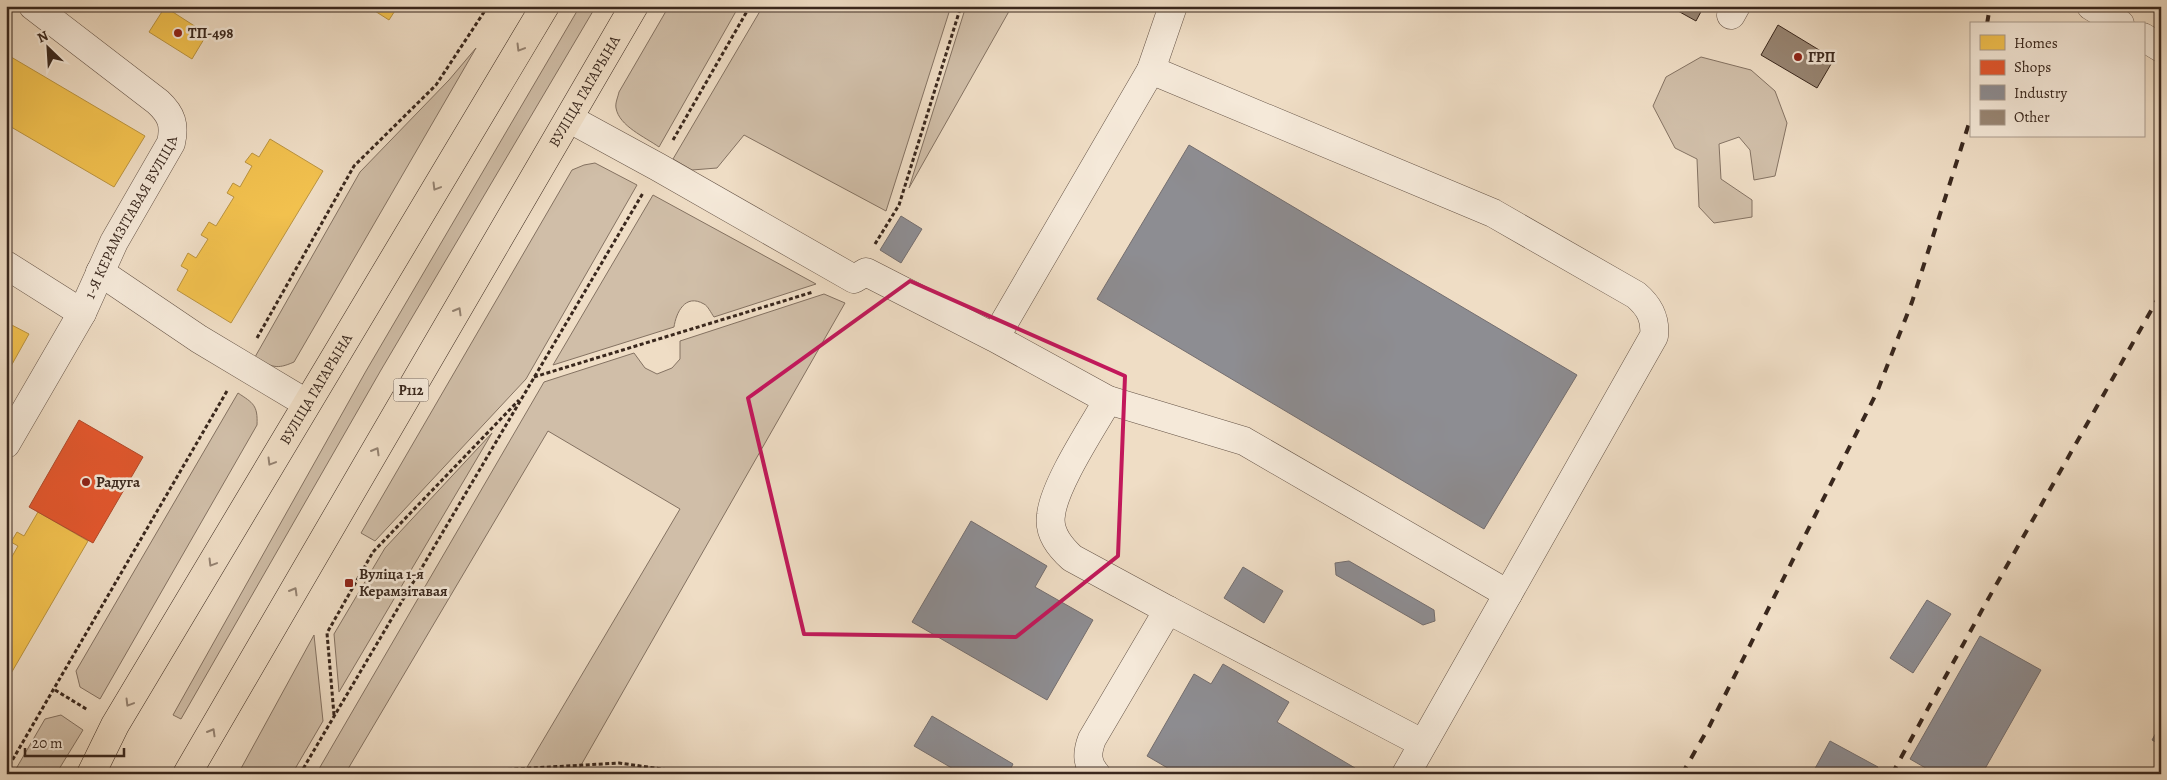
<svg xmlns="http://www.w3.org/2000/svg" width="2167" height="780" viewBox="0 0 2167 780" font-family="Alegreya,serif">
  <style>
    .green { fill: #d0bea8; stroke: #847262 }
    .homes { fill: #f2c14e; stroke: #ba933f }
    .shops { fill: #e4572e; stroke: #b14929 }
    .industry { fill: #8d8d92; stroke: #746e6f }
    .building { fill: #988674; stroke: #39271d }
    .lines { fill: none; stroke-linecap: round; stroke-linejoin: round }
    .minor-casing { stroke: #665447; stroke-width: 29 }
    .major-casing { stroke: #39271d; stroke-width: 29 }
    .path { stroke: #39271d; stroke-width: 3; stroke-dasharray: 4 2.5; stroke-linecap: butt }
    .minor { stroke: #f5e9d9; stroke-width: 28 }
    .major { stroke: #efddc5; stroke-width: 28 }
    .rail { stroke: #39271d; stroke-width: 4; stroke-dasharray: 9 9; stroke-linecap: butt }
    .oneway { stroke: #948271 }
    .marked { fill: none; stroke: #c2185b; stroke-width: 4; stroke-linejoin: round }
    .poi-dot { fill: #8f2418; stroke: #f5e9d9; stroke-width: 2 }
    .labels { text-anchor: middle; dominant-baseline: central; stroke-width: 5; stroke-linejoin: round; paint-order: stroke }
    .shield { fill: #f5e9d9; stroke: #716155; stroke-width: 1 }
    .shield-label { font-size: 14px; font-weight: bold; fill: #39271d }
    .poi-label { font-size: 15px; font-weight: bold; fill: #39271d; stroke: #f5e9d9; text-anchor: start }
    .street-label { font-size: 15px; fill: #39271d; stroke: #f5e9d9 }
  </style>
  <rect width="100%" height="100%" fill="#efddc5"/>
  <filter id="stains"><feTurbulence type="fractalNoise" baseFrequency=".004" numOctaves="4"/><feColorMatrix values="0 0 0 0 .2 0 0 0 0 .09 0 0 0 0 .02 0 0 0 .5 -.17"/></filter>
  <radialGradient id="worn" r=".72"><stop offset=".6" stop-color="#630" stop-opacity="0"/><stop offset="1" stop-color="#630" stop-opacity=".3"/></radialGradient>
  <g class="green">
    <polygon points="580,6 596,6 381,370 181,719 173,715 366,371"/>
    <path d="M669,6H739L659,147C645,137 619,126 616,108C615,103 618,97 619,92Z"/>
    <polygon points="763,6 951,6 886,211 744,135 717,168 692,170 673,159"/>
    <polygon points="966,6 1012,6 909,188"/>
    <path d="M476,48L294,362C276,370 272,367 255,357L360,172L449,80Z"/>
    <polygon points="1701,57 1751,70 1775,91 1787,123 1775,176 1754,180 1750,150 1739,137 1719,144 1721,179 1752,200 1752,217 1714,223 1699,207 1697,159 1675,148 1653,106 1666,77"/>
    <polygon points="595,163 637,185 526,379 375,541 361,533 572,170 584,165"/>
    <path d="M653,195L816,284L714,317C711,313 708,306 704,304C685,293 676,313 674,327L553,365Z"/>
    <polygon points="824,294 845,303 576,774 523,774 680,509 548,431 345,774 316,774 544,382 634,353 645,368 657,374 672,368 680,359 680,341"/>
    <path d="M238,393C253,403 258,405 257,425L100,699L80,687L76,671Z"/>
    <polygon points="492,433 339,692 334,634 385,548"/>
    <polygon points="314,635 323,721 292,774 238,774"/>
    <polygon points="61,715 83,730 56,774 13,774 45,719"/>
  </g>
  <g class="homes">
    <polygon points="367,6 398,6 389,20"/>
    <polygon points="165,7 207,34 192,59 149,32"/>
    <polygon points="6,54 145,136 114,187 6,124"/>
    <polygon points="270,139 323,171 231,323 177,290 188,270 181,266 188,253 196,258 208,239 201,235 209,222 216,226 234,197 227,193 233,183 240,187 252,166 245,162 252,153 259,157"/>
    <polygon points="6,322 29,334 6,375"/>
    <polygon points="38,512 88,541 6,682 6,567 18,546 11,542 17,532 24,536"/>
  </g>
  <polygon class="shops" points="79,420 143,457 93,543 29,507"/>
  <g class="industry">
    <polygon points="1189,145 1577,375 1484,529 1097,299"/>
    <polygon points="901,216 922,229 901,263 880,250"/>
    <polygon points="971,521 1047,566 1035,587 1093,620 1047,700 912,622"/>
    <polygon points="1349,561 1434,610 1435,621 1423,625 1336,575 1335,563"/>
    <polygon points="1243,567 1283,591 1264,623 1224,598"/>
    <polygon points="1927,600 1951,614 1913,673 1890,658"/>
    <polygon points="1980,636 2041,670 1982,774 1936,774 1910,759"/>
    <polygon points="1223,664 1289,702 1277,722 1355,768 1351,774 1178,774 1147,756 1194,674 1211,684"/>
    <polygon points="932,716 1013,764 1008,774 962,774 914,746"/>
    <polygon points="2161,724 2161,745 2152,740"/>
    <polygon points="1830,741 1878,767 1874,774 1812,774"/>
  </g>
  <g class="building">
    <polygon points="1669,6 1704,6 1696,21"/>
    <polygon points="1778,25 1834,59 1817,88 1761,55"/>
  </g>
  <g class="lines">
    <g class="minor-casing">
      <g id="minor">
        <polyline points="2091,6 2120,24"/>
        <polyline points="1731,15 1736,6"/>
        <polyline points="2143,37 2161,48"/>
        <polyline points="1151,70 1173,6"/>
        <path d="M570,119L658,167L854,279L866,272L995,338L1108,400L1244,441L1508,594L1654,336C1656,318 1649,306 1636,295L1493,213L1151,70L995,338"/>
        <polyline points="6,265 82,313"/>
        <polyline points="100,272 199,339 306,403"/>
        <path id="s1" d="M6,444L82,313L114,242L171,143C175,125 172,115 158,102L33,6"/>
        <polyline points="1168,610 1422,743"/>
        <path d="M1096,774C1086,763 1087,752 1092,739L1168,610L1072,558C1060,547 1048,533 1051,515C1054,485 1092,428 1108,400"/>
        <polyline points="1406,774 1508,594"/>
      </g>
    </g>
    <g class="major-casing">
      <g id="major">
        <path id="s2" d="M91,774L115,725L545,6"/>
        <path id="s3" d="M187,774L634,6"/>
      </g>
    </g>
    <g class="path">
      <polyline points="673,140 750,6"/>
      <polyline points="875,244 899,205 961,6"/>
      <polyline points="257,338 354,166 436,85 488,6"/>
      <polyline points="534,377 813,292"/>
      <polyline points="55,690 88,710"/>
      <polyline points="334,715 327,633 373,552 519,400"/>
      <polyline points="6,771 227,391"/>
      <polyline points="300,774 643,193"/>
      <polyline points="430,774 619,763 697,774"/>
    </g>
    <use href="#minor" class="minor"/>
    <use href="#major" class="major"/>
    <g class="rail">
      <polyline points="1987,24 1990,6"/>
      <polyline points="1682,774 1709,727 1877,392 1912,302 1971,117"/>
      <polyline points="1892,774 1987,601 2161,293"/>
    </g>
  </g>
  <defs><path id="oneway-chevron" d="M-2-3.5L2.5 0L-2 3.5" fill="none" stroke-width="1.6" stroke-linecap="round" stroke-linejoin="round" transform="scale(1.25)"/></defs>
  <g class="oneway">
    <use href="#oneway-chevron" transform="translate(520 48) rotate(121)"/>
    <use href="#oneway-chevron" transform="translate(436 187) rotate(121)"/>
    <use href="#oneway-chevron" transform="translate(458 311) rotate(-60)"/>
    <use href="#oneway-chevron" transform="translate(376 451) rotate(-60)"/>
    <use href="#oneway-chevron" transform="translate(271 462) rotate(121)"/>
    <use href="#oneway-chevron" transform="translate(212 563) rotate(121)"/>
    <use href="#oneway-chevron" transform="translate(294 591) rotate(-60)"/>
    <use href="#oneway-chevron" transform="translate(129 703) rotate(121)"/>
    <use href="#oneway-chevron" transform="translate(212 732) rotate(-60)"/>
  </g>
  <path class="marked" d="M910,281L1125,376L1118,556L1016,637L804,634L748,398Z"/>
  <g class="poi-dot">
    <circle cx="178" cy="33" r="5"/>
    <circle cx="1798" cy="57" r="5"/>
    <circle cx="86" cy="482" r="5"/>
    <rect x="344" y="578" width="10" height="10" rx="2.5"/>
  </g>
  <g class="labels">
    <rect class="shield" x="393.5" y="378.5" width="35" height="23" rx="4"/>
    <g class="shield-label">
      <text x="411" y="390">Р112</text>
    </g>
    <g class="poi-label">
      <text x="188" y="33">ТП-498</text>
      <text x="1808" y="57">ГРП</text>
      <text x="96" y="482">Радуга</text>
      <text x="359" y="574">Вуліца 1-я<tspan x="359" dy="17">Керамзітавая</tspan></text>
    </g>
    <g class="street-label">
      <text stroke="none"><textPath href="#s3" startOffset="790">ВУЛІЦА ГАГАРЫНА</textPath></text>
      <text stroke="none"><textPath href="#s1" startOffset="259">1-Я КЕРАМЗІТАВАЯ ВУЛІЦА</textPath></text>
      <text stroke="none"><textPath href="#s2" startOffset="446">ВУЛІЦА ГАГАРЫНА</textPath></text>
    </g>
  </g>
  <rect width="2167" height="780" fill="none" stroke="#efddc5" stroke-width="25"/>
  <rect x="8" y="8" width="2152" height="765" fill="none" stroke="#39271d" stroke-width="2.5"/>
  <rect x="12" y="12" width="2142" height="755" fill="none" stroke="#39271d"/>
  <rect x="1970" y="22" width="175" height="115" fill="#f5e9d9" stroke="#aa9b8e"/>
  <rect x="1980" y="35" width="25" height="15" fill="#f2c14e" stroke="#aa9b8e"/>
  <text x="2014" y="48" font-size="15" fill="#39271d">Homes</text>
  <rect x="1980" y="60" width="25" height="15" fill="#e4572e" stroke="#aa9b8e"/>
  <text x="2014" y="72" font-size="15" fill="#39271d">Shops</text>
  <rect x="1980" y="85" width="25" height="15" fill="#8d8d92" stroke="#aa9b8e"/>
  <text x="2014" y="98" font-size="15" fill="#39271d">Industry</text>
  <rect x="1980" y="110" width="25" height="15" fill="#988674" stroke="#aa9b8e"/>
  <text x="2014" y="122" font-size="15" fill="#39271d">Other</text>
  <g transform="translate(48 48) rotate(335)" stroke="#f5e9d9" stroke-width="4" paint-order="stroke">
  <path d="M0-4L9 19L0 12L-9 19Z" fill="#39271d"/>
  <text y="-8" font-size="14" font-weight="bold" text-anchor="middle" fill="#39271d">N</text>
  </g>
  <path d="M25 748v8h99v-8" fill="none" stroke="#39271d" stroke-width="2.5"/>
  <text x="32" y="748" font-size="15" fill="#39271d" stroke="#f5e9d9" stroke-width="4" paint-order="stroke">20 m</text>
  <rect width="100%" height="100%" filter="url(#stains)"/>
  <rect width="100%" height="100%" fill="url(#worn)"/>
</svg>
